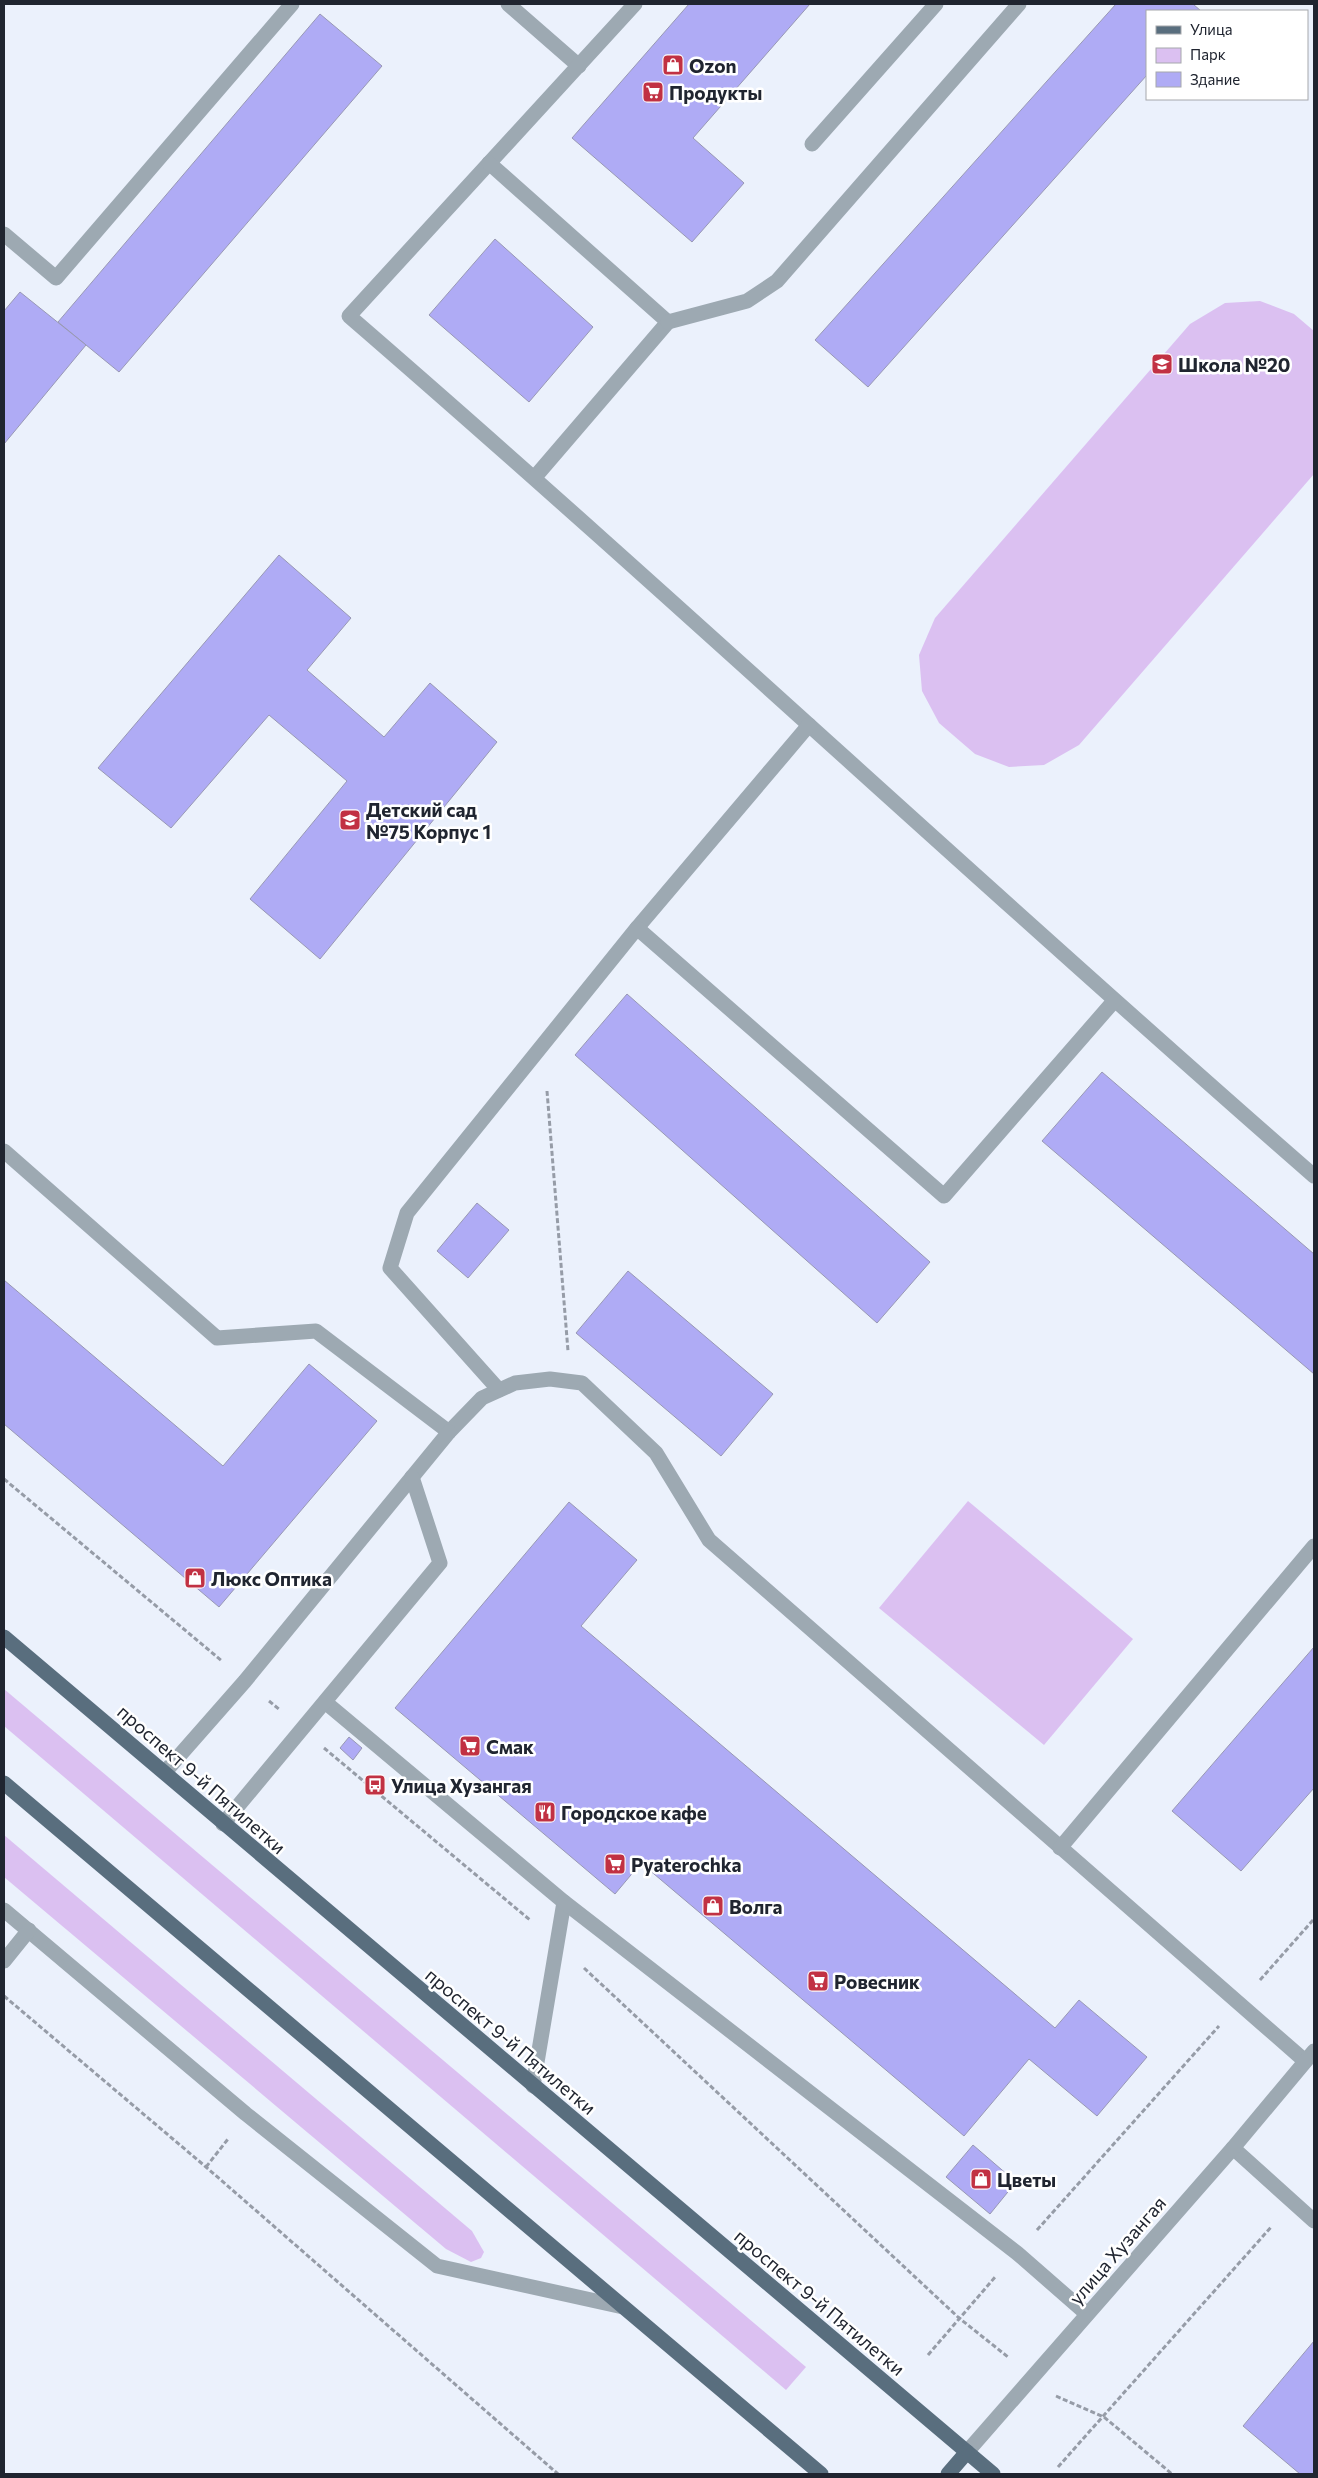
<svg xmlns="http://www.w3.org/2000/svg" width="1318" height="2478" viewBox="0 0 1318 2478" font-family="Commissioner,sans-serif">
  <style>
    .green { fill: #dbc0f1 }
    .building { fill: #afabf5; stroke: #9898b4 }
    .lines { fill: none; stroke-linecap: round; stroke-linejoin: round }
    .path { stroke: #969ca7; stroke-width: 3; stroke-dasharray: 5 2.5; stroke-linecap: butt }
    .lane { stroke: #9da9b2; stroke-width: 15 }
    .street { stroke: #9da9b2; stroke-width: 15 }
    .primary { stroke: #596e7e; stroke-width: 15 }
    .labels { text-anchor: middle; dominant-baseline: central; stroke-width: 5; stroke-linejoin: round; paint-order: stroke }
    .poi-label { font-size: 19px; font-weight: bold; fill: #202530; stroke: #fff; text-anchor: start }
    .street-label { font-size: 19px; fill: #202530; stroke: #fff }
  </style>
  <rect width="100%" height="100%" fill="#ebf1fc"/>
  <g class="green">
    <polygon points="1260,301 1294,314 1314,331 1314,474 1079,745 1044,765 1009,767 975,754 939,723 922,691 919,655 935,618 1190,324 1225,303"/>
    <polygon points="968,1501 1133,1639 1044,1745 879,1608"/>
    <polygon points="4,1689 806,2367 786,2390 4,1726"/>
    <polygon points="4,1835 472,2231 484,2252 481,2258 471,2262 446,2249 4,1877"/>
  </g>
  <g class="building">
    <polygon points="689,4 810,4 693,138 744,183 692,242 572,138"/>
    <polygon points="1116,4 1193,4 1201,11 1147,11 1147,75 868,387 815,340"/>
    <polygon points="320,14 382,66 119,372 58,322"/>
    <polygon points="495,239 593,327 529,402 429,315"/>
    <polygon points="20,292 86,345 4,444 4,311"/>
    <polygon points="279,555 351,618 307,670 384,737 430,683 497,742 320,959 250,899 347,781 269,715 171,828 98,768"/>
    <polygon points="627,994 930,1262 877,1323 575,1055"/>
    <polygon points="1102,1072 1314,1254 1314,1374 1042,1141"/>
    <polygon points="477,1203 509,1230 468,1278 437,1251"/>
    <polygon points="628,1271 773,1394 721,1456 576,1333"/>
    <polygon points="4,1280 223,1466 309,1364 377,1421 219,1607 4,1424"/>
    <polygon points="569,1502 637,1560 581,1626 1055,2028 1079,2000 1147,2057 1097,2116 1029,2059 964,2136 641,1863 615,1894 395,1708"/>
    <polygon points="1314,1647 1314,1788 1241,1871 1172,1811"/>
    <polygon points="349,1737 362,1748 353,1760 340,1748"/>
    <polygon points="973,2145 1016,2182 990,2214 946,2177"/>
    <polygon points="1314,2341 1314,2474 1300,2474 1243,2426"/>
  </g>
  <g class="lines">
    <g class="path">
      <polyline points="547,1091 568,1351"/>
      <polyline points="4,1479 222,1661"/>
      <polyline points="269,1701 280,1710"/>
      <polyline points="324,1748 530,1920"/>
      <polyline points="584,1968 959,2318 1008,2357"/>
      <polyline points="1260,1980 1314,1919"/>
      <polyline points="4,1996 206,2167 558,2474"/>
      <polyline points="206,2167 228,2139"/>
      <polyline points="1037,2230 1219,2026"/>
      <polyline points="928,2355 996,2276"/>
      <polyline points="1056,2396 1104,2417 1172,2474"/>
      <polyline points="1058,2467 1272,2226"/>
    </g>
    <g class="lane">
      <polyline points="508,4 579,66"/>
      <path d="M635,4L349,316C675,598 989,893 1314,1176"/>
      <polyline points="812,144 936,4"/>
      <polyline points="489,163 668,322 535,477"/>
      <polyline points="4,234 56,278 292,4"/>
      <polyline points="668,322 747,301 777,281 1019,4"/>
      <polyline points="637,928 809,725"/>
      <polyline points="4,1151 217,1338 316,1331 449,1432 482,1398 515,1383 550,1379 582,1383 656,1453 709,1540 1305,2061"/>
      <polyline points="499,1390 390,1268 407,1213 637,928 944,1196 1114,1001"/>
      <polyline points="325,1702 564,1902 533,2086"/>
      <polyline points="165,1772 245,1681 449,1432"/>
      <polyline points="223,1824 440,1563 412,1477"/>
      <polyline points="1060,1848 1314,1546"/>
      <polyline points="564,1902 1017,2253 1087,2314"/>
      <polyline points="4,1910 246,2114 437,2266 623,2307"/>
      <polyline points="4,1961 29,1930"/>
      <polyline points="1233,2148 1314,2221"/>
    </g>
    <polyline class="street" points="967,2452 1233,2148 1314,2051"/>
    <g class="primary">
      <polyline points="4,1637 993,2474"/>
      <polyline points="4,1783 821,2474"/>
      <polyline points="948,2474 967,2452"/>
    </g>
  </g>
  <defs>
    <g id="shop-square" transform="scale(1.125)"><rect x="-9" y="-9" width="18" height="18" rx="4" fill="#c13143" stroke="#fff"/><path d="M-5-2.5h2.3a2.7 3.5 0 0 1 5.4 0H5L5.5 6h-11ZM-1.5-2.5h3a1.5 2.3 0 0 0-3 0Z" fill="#fff"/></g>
    <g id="supermarket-square" transform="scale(1.125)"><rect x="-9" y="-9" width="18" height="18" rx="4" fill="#c13143" stroke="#fff"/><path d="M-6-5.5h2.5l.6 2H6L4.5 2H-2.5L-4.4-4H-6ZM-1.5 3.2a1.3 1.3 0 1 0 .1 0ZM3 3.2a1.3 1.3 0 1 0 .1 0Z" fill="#fff"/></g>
    <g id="school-square" transform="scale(1.125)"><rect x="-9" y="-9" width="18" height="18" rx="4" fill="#c13143" stroke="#fff"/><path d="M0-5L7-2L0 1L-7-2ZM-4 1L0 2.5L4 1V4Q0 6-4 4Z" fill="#fff"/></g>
    <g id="bus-square" transform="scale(1.125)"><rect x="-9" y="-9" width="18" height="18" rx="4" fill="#c13143" stroke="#fff"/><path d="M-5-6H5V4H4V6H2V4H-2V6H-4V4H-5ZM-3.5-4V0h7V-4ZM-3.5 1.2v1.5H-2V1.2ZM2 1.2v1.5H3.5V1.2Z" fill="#fff"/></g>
    <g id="restaurant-square" transform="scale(1.125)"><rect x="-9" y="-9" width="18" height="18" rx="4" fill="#c13143" stroke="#fff"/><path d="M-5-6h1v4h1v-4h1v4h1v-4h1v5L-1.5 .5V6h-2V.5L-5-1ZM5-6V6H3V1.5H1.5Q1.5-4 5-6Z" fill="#fff"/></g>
  </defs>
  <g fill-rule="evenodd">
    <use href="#shop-square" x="673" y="65"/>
    <use href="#supermarket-square" x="653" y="92"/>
    <use href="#school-square" x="1162" y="364"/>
    <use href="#school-square" x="350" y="820"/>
    <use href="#shop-square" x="195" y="1578"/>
    <use href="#supermarket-square" x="470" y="1746"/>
    <use href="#bus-square" x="375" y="1785"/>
    <use href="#restaurant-square" x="545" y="1812"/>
    <use href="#supermarket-square" x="615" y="1864"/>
    <use href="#shop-square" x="713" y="1906"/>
    <use href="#supermarket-square" x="818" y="1981"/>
    <use href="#shop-square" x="981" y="2179"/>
  </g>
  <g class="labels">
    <g class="poi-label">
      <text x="689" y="65">Ozon</text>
      <text x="669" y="92">Продукты</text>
      <text x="1178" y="364">Школа №20</text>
      <text x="366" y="809">Детский сад<tspan x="366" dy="22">№75 Корпус 1</tspan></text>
      <text x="211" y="1578">Люкс Оптика</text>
      <text x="486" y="1746">Смак</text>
      <text x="391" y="1785">Улица Хузангая</text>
      <text x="561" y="1812">Городское кафе</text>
      <text x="631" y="1864">Pyaterochka</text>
      <text x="729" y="1906">Волга</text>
      <text x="834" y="1981">Ровесник</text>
      <text x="997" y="2179">Цветы</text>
    </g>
    <g class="street-label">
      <text transform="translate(202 1779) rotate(41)">проспект 9-й Пятилетки</text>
      <text transform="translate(511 2041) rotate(40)">проспект 9-й Пятилетки</text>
      <text transform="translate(1117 2250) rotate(-49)">улица Хузангая</text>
      <text transform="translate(820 2302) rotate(40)">проспект 9-й Пятилетки</text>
    </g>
  </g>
  <rect width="1318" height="2478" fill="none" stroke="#202530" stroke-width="10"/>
  <rect x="1146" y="10" width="162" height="90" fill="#ffffff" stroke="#a6a8ac"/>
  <rect x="1156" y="26" width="25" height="8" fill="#596e7e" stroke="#a6a8ac"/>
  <text x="1190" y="35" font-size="15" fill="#202530">Улица</text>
  <rect x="1156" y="48" width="25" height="15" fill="#dbc0f1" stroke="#a6a8ac"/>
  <text x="1190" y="60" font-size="15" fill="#202530">Парк</text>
  <rect x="1156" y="72" width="25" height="15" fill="#afabf5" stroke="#a6a8ac"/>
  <text x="1190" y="85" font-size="15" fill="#202530">Здание</text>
</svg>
